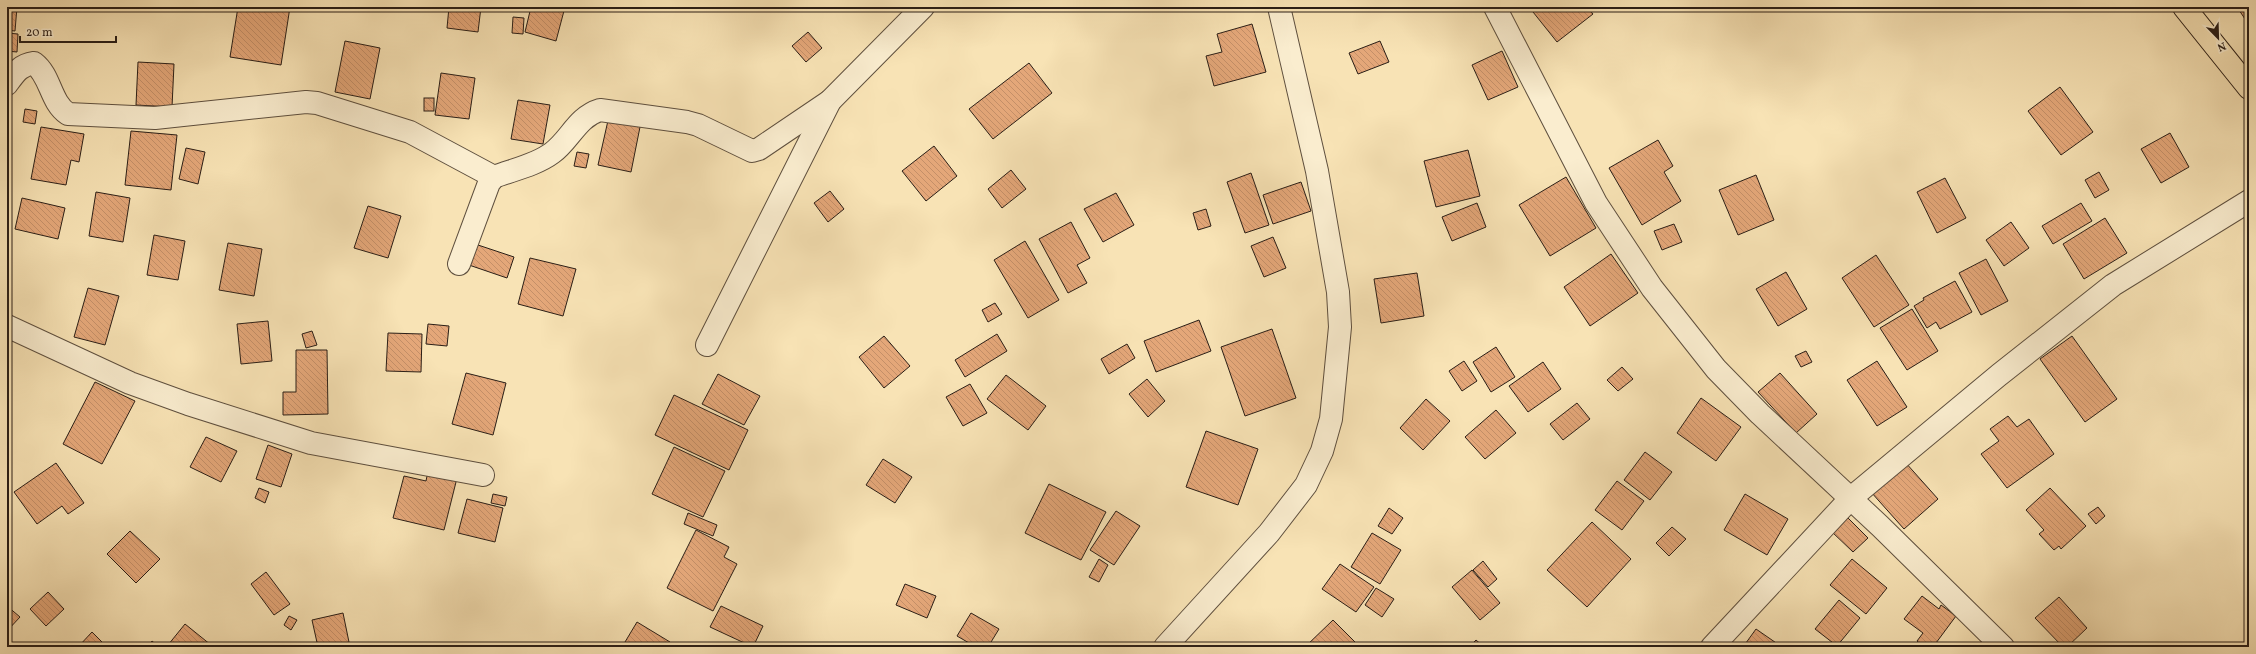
<svg xmlns="http://www.w3.org/2000/svg" width="2256" height="654" viewBox="0 0 2256 654" font-family="Vollkorn,serif">
  <style>
    .building { fill: url(#building-back-hatch); stroke: #2a1e16 }
    .lines { fill: none; stroke-linecap: round; stroke-linejoin: round }
    .minor-casing { stroke: #5e4f3e; stroke-width: 24 }
    .trunk-casing { stroke: #2a1e16; stroke-width: 24 }
    .minor { stroke: #faedcf; stroke-width: 22 }
    .trunk { stroke: #f8e3b5; stroke-width: 22 }
  </style>
  <defs>
    <pattern id="building-back-hatch" width="6" height="6" patternUnits="userSpaceOnUse"><rect width="6" height="6" fill="#e4a779"/><path d="M-1 5l2 2M0 0l6 6M5-1l2 2" fill="none" stroke="#c48f68"/></pattern>
  </defs>
  <rect width="100%" height="100%" fill="#f8e3b5"/>
  <filter id="stains"><feTurbulence type="fractalNoise" baseFrequency=".005" numOctaves="4"/><feColorMatrix values="0 0 0 0 .2 0 0 0 0 .09 0 0 0 0 .02 0 0 0 .5 -.17"/></filter>
  <radialGradient id="worn" r=".72"><stop offset=".6" stop-color="#630" stop-opacity="0"/><stop offset="1" stop-color="#630" stop-opacity=".3"/></radialGradient>
  <g class="building">
    <polygon points="7,7 17,7 15,31 7,30"/>
    <polygon points="238,7 290,7 281,65 230,57"/>
    <polygon points="449,7 481,7 478,32 447,28"/>
    <polygon points="531,7 565,7 556,41 525,32"/>
    <polygon points="1529,7 1587,7 1593,14 1557,42"/>
    <polygon points="2237,7 2249,7 2249,25"/>
    <polygon points="513,17 524,18 523,34 512,33"/>
    <polygon points="1252,24 1266,72 1214,86 1206,56 1222,52 1217,34"/>
    <polygon points="808,32 822,48 806,62 792,46"/>
    <polygon points="7,33 18,34 17,52 7,51"/>
    <polygon points="345,41 380,48 370,99 335,92"/>
    <polygon points="1380,41 1389,62 1358,74 1349,53"/>
    <polygon points="1502,51 1518,87 1488,100 1472,65"/>
    <polygon points="138,62 174,64 172,107 136,105"/>
    <polygon points="1029,63 1052,93 993,139 969,109"/>
    <polygon points="441,73 475,78 469,119 435,115"/>
    <polygon points="2060,87 2093,132 2061,155 2028,111"/>
    <rect x="424" y="98" width="10" height="13"/>
    <polygon points="518,100 550,105 543,144 511,139"/>
    <polygon points="25,109 37,111 35,124 23,122"/>
    <polygon points="609,116 641,122 631,172 598,165"/>
    <polygon points="41,127 84,134 79,162 71,160 66,185 31,179"/>
    <polygon points="131,131 177,135 171,190 125,185"/>
    <polygon points="2170,133 2189,167 2161,183 2141,149"/>
    <polygon points="1658,140 1673,166 1664,172 1681,201 1642,225 1609,168"/>
    <polygon points="934,146 957,176 926,201 902,171"/>
    <polygon points="186,148 205,152 198,184 179,179"/>
    <polygon points="1468,150 1480,196 1436,207 1424,161"/>
    <polygon points="577,152 589,154 586,168 574,166"/>
    <polygon points="1011,170 1026,189 1002,208 988,189"/>
    <polygon points="2099,172 2109,190 2095,198 2085,180"/>
    <polygon points="1251,173 1269,225 1245,233 1227,182"/>
    <polygon points="1756,175 1774,220 1738,235 1719,190"/>
    <polygon points="1566,177 1596,228 1550,256 1519,205"/>
    <polygon points="1945,178 1966,218 1937,233 1917,192"/>
    <polygon points="1301,182 1311,211 1273,224 1263,195"/>
    <polygon points="830,191 844,209 828,222 814,203"/>
    <polygon points="96,192 130,198 123,242 89,236"/>
    <polygon points="1116,193 1134,225 1103,242 1084,209"/>
    <polygon points="22,198 65,208 58,239 15,229"/>
    <polygon points="1477,203 1486,227 1452,241 1442,217"/>
    <polygon points="2081,203 2092,221 2053,244 2042,226"/>
    <polygon points="368,206 401,216 388,258 354,248"/>
    <polygon points="1206,209 1211,226 1198,230 1193,213"/>
    <polygon points="2105,218 2127,253 2084,279 2063,244"/>
    <polygon points="1071,222 1090,258 1077,265 1087,283 1068,293 1039,239"/>
    <polygon points="2011,222 2029,248 2004,266 1986,240"/>
    <polygon points="1674,224 1682,242 1662,250 1654,231"/>
    <polygon points="154,235 185,241 178,280 147,275"/>
    <polygon points="1273,237 1286,268 1264,277 1251,246"/>
    <polygon points="1025,241 1059,300 1028,318 994,260"/>
    <polygon points="228,243 262,249 254,296 219,290"/>
    <polygon points="472,243 514,257 507,278 466,264"/>
    <polygon points="1611,254 1638,293 1590,326 1564,287"/>
    <polygon points="1876,255 1909,305 1874,327 1842,278"/>
    <polygon points="530,258 576,269 563,316 518,304"/>
    <polygon points="1986,259 2008,301 1981,315 1959,273"/>
    <polygon points="1786,272 1807,309 1778,326 1756,289"/>
    <polygon points="1417,273 1424,316 1381,323 1374,279"/>
    <polygon points="1955,281 1972,312 1940,329 1936,322 1927,328 1914,306 1924,300 1923,298"/>
    <polygon points="88,288 119,296 105,345 74,337"/>
    <polygon points="995,303 1002,314 988,322 982,310"/>
    <polygon points="1912,309 1938,351 1907,370 1880,328"/>
    <polygon points="1199,320 1211,351 1156,372 1144,341"/>
    <polygon points="268,321 272,361 241,364 237,324"/>
    <polygon points="428,324 449,326 447,346 426,344"/>
    <polygon points="1272,329 1296,398 1245,416 1221,347"/>
    <polygon points="312,331 317,345 306,348 302,334"/>
    <polygon points="388,333 422,334 421,372 386,371"/>
    <polygon points="997,334 1007,351 965,377 955,360"/>
    <polygon points="884,336 910,366 884,388 859,357"/>
    <polygon points="2072,336 2117,399 2085,422 2040,359"/>
    <polygon points="1127,344 1135,358 1109,374 1101,359"/>
    <polygon points="1496,347 1515,377 1491,392 1473,362"/>
    <polygon points="296,350 327,350 328,414 283,415 283,392 296,392"/>
    <polygon points="1806,351 1812,362 1801,367 1795,356"/>
    <polygon points="1464,361 1477,381 1462,391 1449,371"/>
    <polygon points="1877,361 1907,407 1877,426 1847,380"/>
    <polygon points="1543,362 1561,389 1528,412 1509,386"/>
    <polygon points="1622,367 1633,379 1618,391 1607,380"/>
    <polygon points="466,373 506,383 493,435 452,424"/>
    <polygon points="1780,373 1817,414 1796,433 1758,392"/>
    <polygon points="718,374 760,396 744,425 702,404"/>
    <polygon points="1006,375 1046,406 1028,430 987,399"/>
    <polygon points="1147,379 1165,401 1148,417 1129,394"/>
    <polygon points="95,382 135,401 102,464 63,444"/>
    <polygon points="970,384 987,413 963,426 946,397"/>
    <polygon points="674,395 748,430 729,470 655,435"/>
    <polygon points="1701,398 1741,427 1716,461 1677,433"/>
    <polygon points="1426,399 1450,421 1423,450 1400,428"/>
    <polygon points="1577,403 1590,419 1563,440 1550,424"/>
    <polygon points="1496,410 1516,433 1485,459 1465,437"/>
    <polygon points="2008,416 2017,427 2029,419 2054,454 2007,488 1981,454 1999,441 1990,429"/>
    <polygon points="1206,431 1258,449 1238,505 1186,487"/>
    <polygon points="206,437 237,451 221,482 190,467"/>
    <polygon points="268,445 292,454 281,487 256,479"/>
    <polygon points="674,447 725,471 703,517 652,494"/>
    <polygon points="1645,452 1672,472 1650,500 1624,480"/>
    <polygon points="883,459 912,477 895,503 866,485"/>
    <polygon points="1905,462 1938,499 1904,529 1871,492"/>
    <polygon points="56,463 84,503 68,514 62,506 37,524 14,492"/>
    <polygon points="428,471 457,478 444,530 393,518 404,476 426,481"/>
    <polygon points="1617,481 1644,501 1622,530 1595,510"/>
    <polygon points="1049,484 1106,512 1081,560 1025,533"/>
    <polygon points="259,488 269,492 265,503 255,498"/>
    <polygon points="2050,488 2086,526 2061,549 2059,546 2054,550 2039,534 2044,530 2026,510"/>
    <polygon points="493,494 507,497 505,506 491,503"/>
    <polygon points="1745,494 1788,519 1767,555 1724,530"/>
    <polygon points="467,499 503,508 495,542 458,533"/>
    <polygon points="2098,507 2105,516 2096,524 2088,514"/>
    <polygon points="1389,508 1403,518 1392,534 1378,526"/>
    <polygon points="1116,511 1140,526 1114,565 1090,550"/>
    <polygon points="688,513 717,525 713,536 684,524"/>
    <polygon points="1846,516 1868,538 1853,552 1831,531"/>
    <polygon points="1592,522 1631,559 1587,607 1547,570"/>
    <polygon points="1672,527 1686,539 1669,556 1656,543"/>
    <polygon points="696,530 729,547 724,557 737,564 713,611 667,588"/>
    <polygon points="130,531 160,559 136,583 107,554"/>
    <polygon points="1372,533 1401,550 1380,584 1351,567"/>
    <polygon points="1099,559 1108,565 1099,582 1089,577"/>
    <polygon points="1852,559 1887,588 1866,614 1830,585"/>
    <polygon points="1483,561 1497,579 1488,587 1473,570"/>
    <polygon points="1340,564 1374,587 1356,612 1322,589"/>
    <polygon points="1472,570 1500,603 1480,620 1452,587"/>
    <polygon points="266,572 290,604 274,615 251,584"/>
    <polygon points="905,584 936,596 927,618 896,605"/>
    <polygon points="1376,588 1394,599 1382,617 1365,605"/>
    <polygon points="48,592 64,609 46,626 30,609"/>
    <polygon points="1922,596 1939,609 1941,605 1956,616 1933,647 1924,647 1917,641 1923,633 1904,619"/>
    <polygon points="2059,597 2087,628 2067,647 2063,647 2035,618"/>
    <polygon points="1839,600 1860,618 1837,646 1815,629"/>
    <polygon points="7,606 20,617 7,631"/>
    <polygon points="721,606 763,626 753,647 710,627"/>
    <polygon points="343,613 350,647 318,647 312,620"/>
    <polygon points="971,613 999,629 988,647 976,647 957,636"/>
    <polygon points="289,616 297,620 291,630 284,625"/>
    <polygon points="1333,620 1360,647 1305,647"/>
    <polygon points="637,622 670,642 667,647 622,647"/>
    <polygon points="185,624 211,645 209,647 170,647 168,645"/>
    <polygon points="1756,629 1782,647 1743,647"/>
    <polygon points="92,632 107,647 78,647"/>
    <polygon points="1476,640 1484,647 1469,647"/>
    <polygon points="152,641 159,647 147,647"/>
  </g>
  <g class="lines">
    <g class="minor-casing">
      <g id="minor">
        <polyline points="1495,7 1596,203 1652,288 1716,369 1760,414 1880,526 2003,647"/>
        <path d="M7,84C15,73 20,65 34,63C51,76 50,102 68,114L155,118L306,102L317,103L410,132L494,177"/>
        <path d="M459,264L489,183L494,177C512,170 536,165 552,153C570,140 577,117 600,110L687,122L698,125L752,151L759,149L830,101"/>
        <polyline points="7,326 130,383 188,404 311,443 483,475"/>
        <polyline points="707,345 830,101 923,7"/>
        <polyline points="1165,647 1269,533 1306,485 1322,451 1331,419 1340,327 1338,292 1317,171 1279,7"/>
        <polyline points="1712,647 1851,498 1999,375 2113,285 2249,201"/>
      </g>
    </g>
    <g class="trunk-casing">
      <polyline id="trunk" points="2184,7 2249,88"/>
    </g>
    <use href="#minor" class="minor"/>
    <use href="#trunk" class="trunk"/>
  </g>
  <rect width="2256" height="654" fill="none" stroke="#f8e3b5" stroke-width="24"/>
  <rect x="8" y="8" width="2240" height="638" fill="none" stroke="#2a1e16" stroke-width="2"/>
  <rect x="12" y="12" width="2232" height="630" fill="none" stroke="#2a1e16"/>
  <g transform="translate(2218 38) rotate(157)" stroke="#faedcf" stroke-width="3" paint-order="stroke">
  <path d="M0-3L7 15L0 10L-7 15Z" fill="#2a1e16"/>
  <text y="-6" font-size="11" font-weight="bold" text-anchor="middle" fill="#2a1e16">N</text>
  </g>
  <path d="M20 36v6h96v-6" fill="none" stroke="#2a1e16" stroke-width="2"/>
  <text x="26" y="36" font-size="12" fill="#2a1e16" stroke="#faedcf" stroke-width="3" paint-order="stroke">20 m</text>
  <rect width="100%" height="100%" filter="url(#stains)"/>
  <rect width="100%" height="100%" fill="url(#worn)"/>
</svg>
